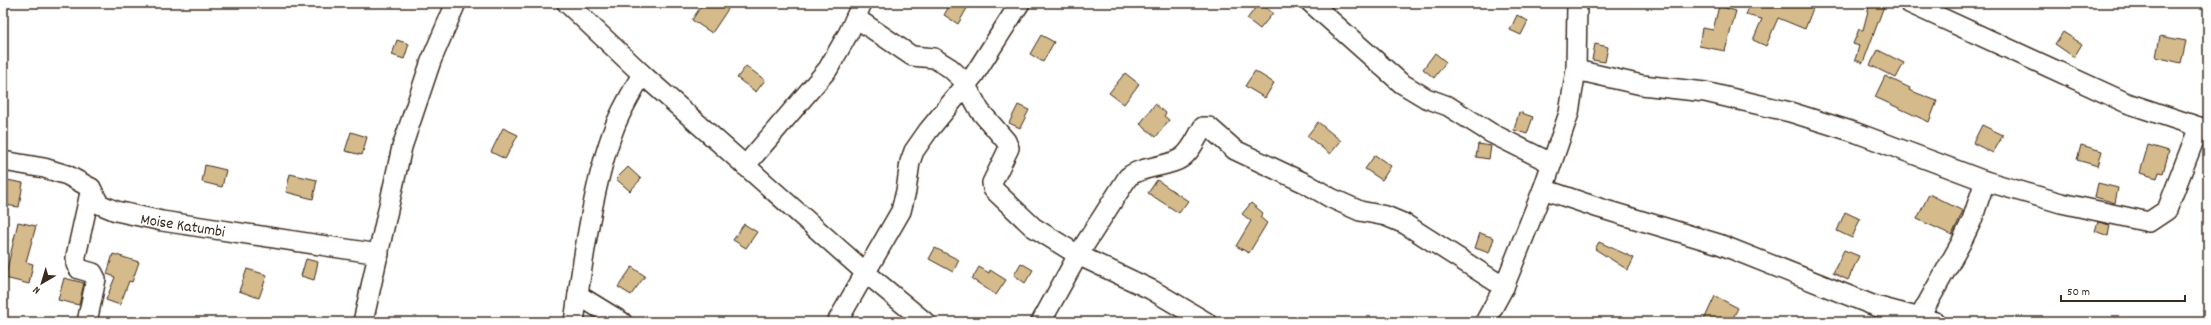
<svg xmlns="http://www.w3.org/2000/svg" width="2211" height="325" viewBox="0 0 2211 325" font-family="Dekko,sans-serif">
<rect width="100%" height="100%" fill="#fff"/>
<filter id="ink" filterUnits="userSpaceOnUse"><feTurbulence type="fractalNoise" baseFrequency=".025" numOctaves="2"/><feDisplacementMap in="SourceGraphic" scale="8" xChannelSelector="R" yChannelSelector="G"/><feConvolveMatrix kernelMatrix="1 2 1 2 8 2 1 2 1" color-interpolation-filters="sRGB"/></filter>
<g filter="url(#ink)">
<g fill="#d5bb8b" stroke="#3b2a1e">
<path d="M703 3H732L712 33 692 20Z"/>
<path d="M951 3H970L958 24 944 15Z"/>
<path d="M1259 3 1273 13 1260 29 1247 19Z"/>
<path d="M1750 3H1815L1805 29 1778 18 1766 46 1753 40 1762 19 1746 15Z"/>
<path d="M1870 3 1884 6 1863 63 1855 60 1859 46 1853 44 1859 29 1863 30Z"/>
<path d="M1719 6 1736 11 1725 51 1699 46 1702 28 1713 30Z"/>
<path d="M1517 15 1528 21 1521 35 1510 30Z"/>
<path d="M2063 32 2082 44 2074 57 2055 44Z"/>
<path d="M1041 35 1054 42 1043 62 1030 54Z"/>
<path d="M2160 36 2186 41 2181 63 2156 57Z"/>
<path d="M397 40 409 44 404 59 392 55Z"/>
<path d="M1595 44 1608 47 1605 62 1592 60Z"/>
<path d="M1878 50 1904 63 1896 78 1870 65Z"/>
<path d="M1435 53 1446 62 1434 78 1423 69Z"/>
<path d="M746 66 765 80 756 92 737 78Z"/>
<path d="M1255 71 1274 83 1265 98 1245 86Z"/>
<path d="M1125 73 1139 84 1124 104 1109 93Z"/>
<path d="M1885 76 1910 88 1909 90 1937 101 1929 122 1875 97Z"/>
<path d="M1155 104 1166 113 1164 116 1169 120 1156 137 1140 124Z"/>
<path d="M1018 105 1029 110 1020 128 1009 123Z"/>
<path d="M1519 112 1533 117 1527 134 1514 130Z"/>
<path d="M1318 122 1341 141 1330 154 1307 136Z"/>
<path d="M1982 125 2003 135 1993 153 1973 143Z"/>
<path d="M503 128 518 135 505 159 491 152Z"/>
<path d="M351 132 367 137 362 155 345 151Z"/>
<path d="M1478 144 1491 146 1489 159 1476 157Z"/>
<path d="M2081 145 2102 151 2098 166 2077 160Z"/>
<path d="M2148 145 2169 151 2163 173 2159 172 2157 178 2140 173Z"/>
<path d="M1375 155 1391 166 1382 180 1365 169Z"/>
<path d="M205 165 226 170 222 187 202 182Z"/>
<path d="M628 167 641 179 630 191 616 179Z"/>
<path d="M290 174 317 180 313 199 286 192Z"/>
<path d="M7 180 23 183 19 207 4 205Z"/>
<path d="M1157 180 1188 201 1179 213 1148 193Z"/>
<path d="M2098 183 2118 188 2115 203 2095 197Z"/>
<path d="M1929 194 1963 211 1952 235 1917 219Z"/>
<path d="M1251 203 1263 213 1260 217 1267 223 1249 253 1236 246 1251 221 1242 214Z"/>
<path d="M1845 212 1860 219 1852 238 1837 231Z"/>
<path d="M18 222 36 226 26 262 33 264 29 284 5 278Z"/>
<path d="M2098 222 2110 225 2108 236 2095 231Z"/>
<path d="M744 224 757 232 746 248 733 240Z"/>
<path d="M1480 233 1494 238 1489 253 1475 248Z"/>
<path d="M1599 242 1634 258 1628 270 1595 249Z"/>
<path d="M935 248 959 260 953 272 929 259Z"/>
<path d="M1844 250 1859 256 1848 280 1833 273Z"/>
<path d="M113 254 139 262 132 282 129 281 120 305 106 300 115 277 107 274Z"/>
<path d="M306 259 318 262 314 280 301 276Z"/>
<path d="M1021 263 1033 270 1025 283 1014 275Z"/>
<path d="M632 267 645 276 631 295 618 287Z"/>
<path d="M979 267 989 273 990 270 1006 280 996 295 972 279Z"/>
<path d="M247 269 267 275 259 298 239 291Z"/>
<path d="M64 278 84 283 79 305 58 300Z"/>
<path d="M1715 296 1738 308 1731 322H1703Z"/>
</g>
<g fill="none" stroke-linecap="round" stroke-linejoin="round">
<defs>
<g id="street">
<path d="M567 3 642 74 866 273 925 322"/>
<path d="M1311 3 1401 83 1426 98 1448 106 1491 133 1551 163"/>
<path d="M1909 3 2127 103 2208 130"/>
<path d="M856 18 912 56 934 58 950 68 963 80 980 111 1006 141 1009 148 992 183 993 189 1033 227 1078 255 1128 177C1144 164 1174 168 1186 154 1193 147 1198 136 1203 127H1209L1235 150 1307 184 1331 198 1360 211 1386 216 1405 224 1504 287"/>
<path d="M1576 70 1642 85 1705 92 1790 112 1857 133 1985 181 2061 203 2149 222 2167 210 2199 127"/>
<path d="M3 161 44 168 67 175 91 188 99 204 116 211 162 221 379 254"/>
<path d="M745 166 828 69 849 32 862 3"/>
<path d="M1543 189 1599 208 1719 244 1875 306 1935 322"/>
<path d="M578 295 622 322"/>
<path d="M87 322 96 279 93 273 79 269 76 264V256L91 188"/>
<path d="M363 322 402 147 431 61 456 3"/>
<path d="M574 322C583 260 593 183 615 126 622 108 633 91 642 74"/>
<path d="M837 322 901 211 906 191 910 162 914 151 928 131 974 75 1020 3"/>
<path d="M1041 322 1078 255 1152 290 1206 322"/>
<path d="M1485 322 1504 287 1543 189 1569 113 1576 70 1577 3"/>
<path d="M1917 322 1961 243 1972 220 1985 181"/>
</g>
</defs>
<use href="#street" stroke="#3b2a1e" stroke-width="22"/>
<use href="#street" stroke="#fff" stroke-width="19"/>
</g>
</g>
<g text-anchor="middle" stroke-width="3" stroke-linejoin="round" paint-order="stroke">
<g font-size="16" fill="#3b2a1e" stroke="#fff">
<text transform="translate(183 224) rotate(9)" y="6">Moise Katumbi</text>
</g>
</g>
<rect width="2211" height="325" fill="none" stroke="#fff" stroke-width="16"/>
<rect x="8" y="8" width="2195" height="309" fill="none" stroke="#3b2a1e" stroke-width="1.5" filter="url(#ink)"/>
<g transform="translate(42 283) rotate(218)" stroke="#ffffff" stroke-width="3" paint-order="stroke">
<path d="M0-3L7 15L0 10L-7 15Z" fill="#3b2a1e"/>
<text y="-6" font-size="11" font-weight="bold" text-anchor="middle" fill="#3b2a1e">N</text>
</g>
<path d="M2061 295v6h124v-6" fill="none" stroke="#3b2a1e" stroke-width="2"/>
<text x="2067" y="295" font-size="12" fill="#3b2a1e" stroke="#ffffff" stroke-width="3" paint-order="stroke">50 m</text>
</svg>
